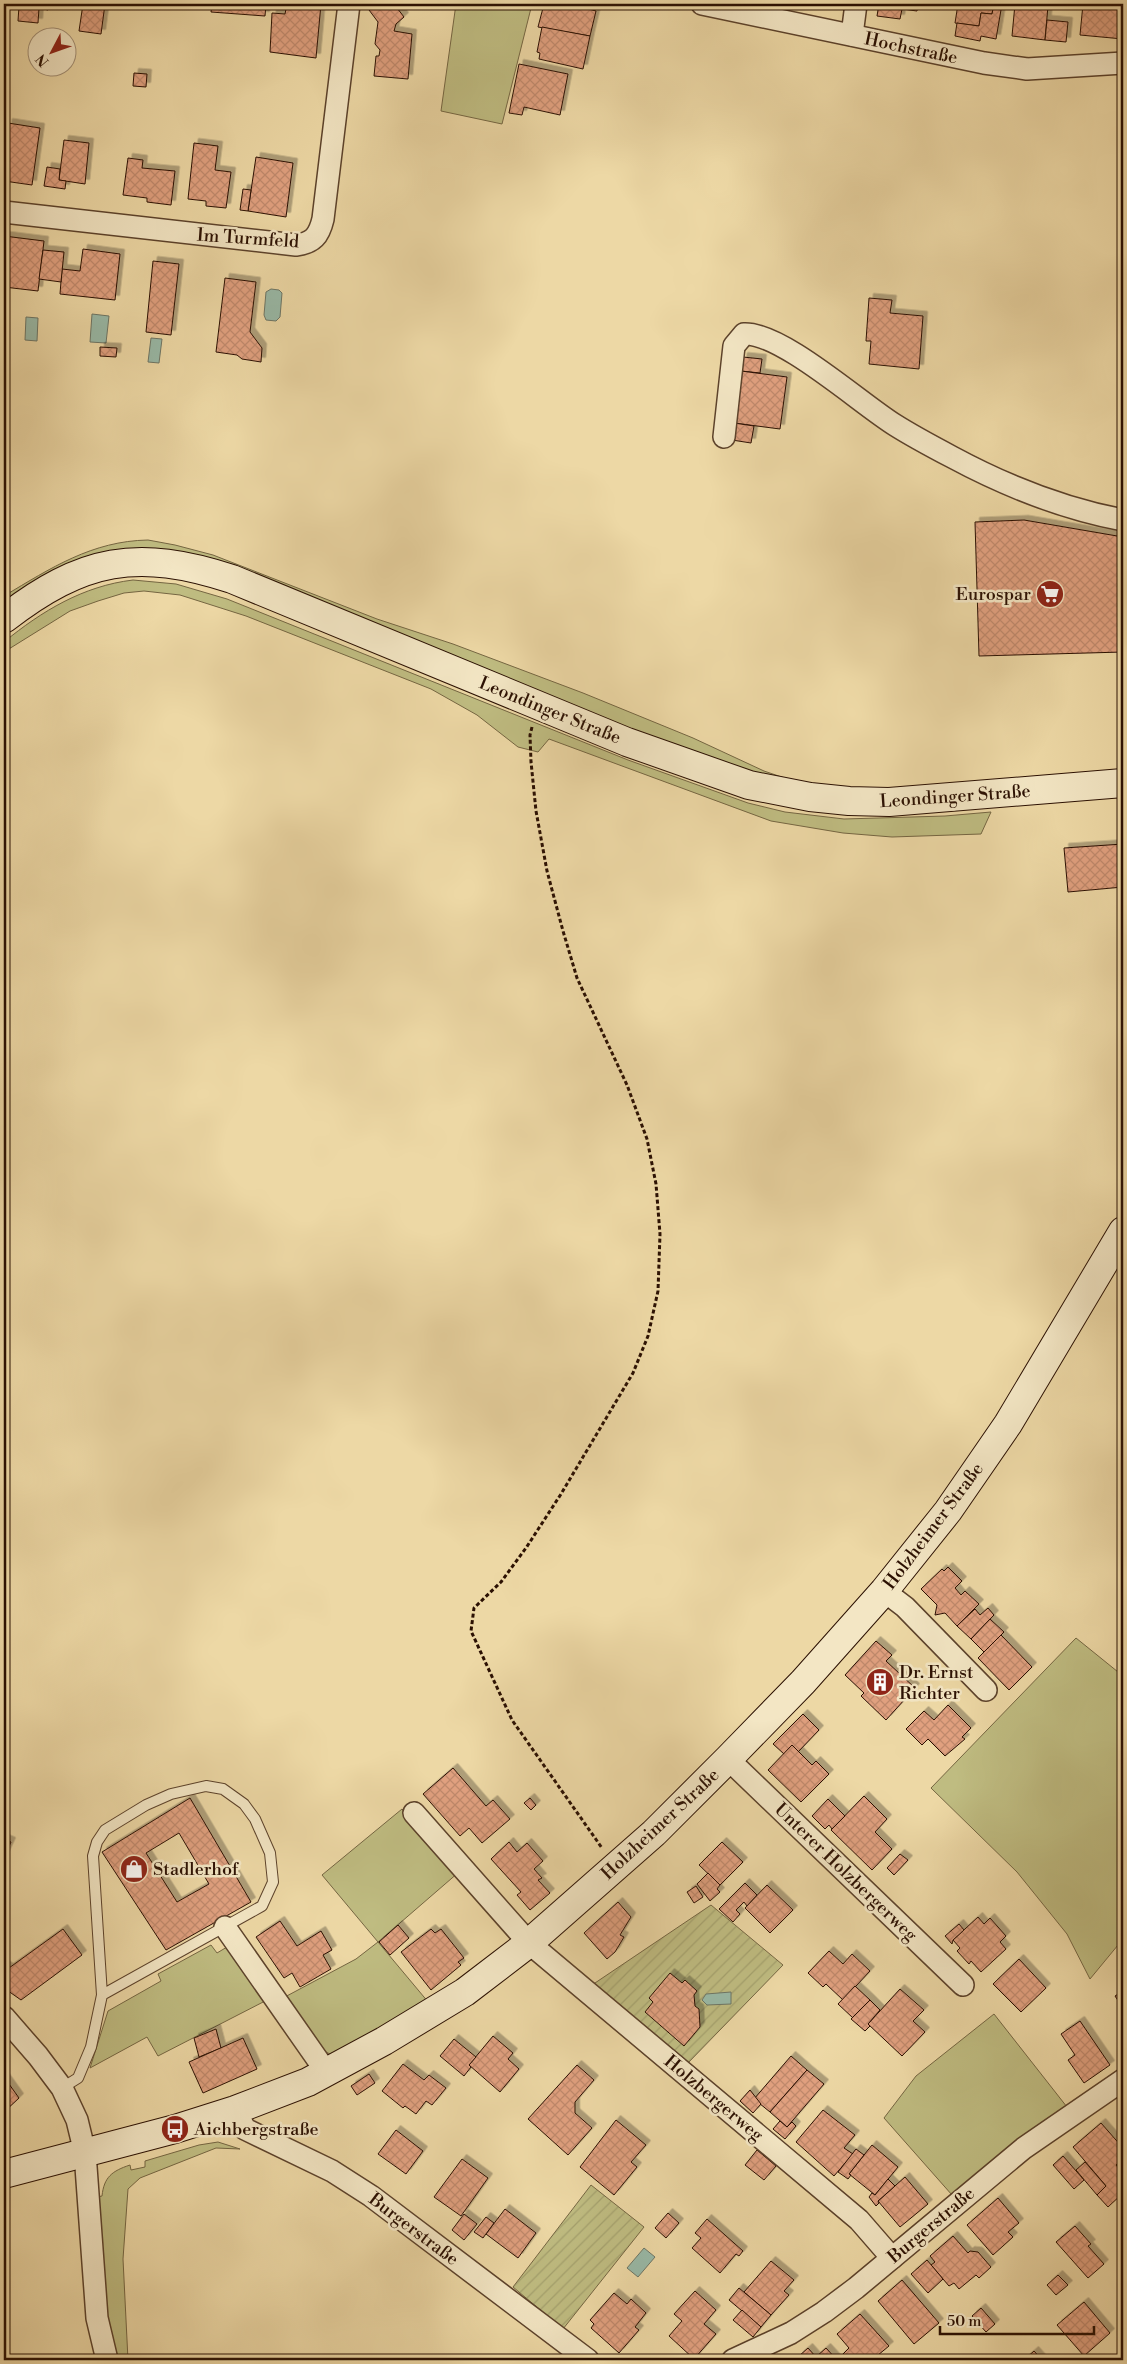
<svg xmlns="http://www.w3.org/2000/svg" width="1127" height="2364" viewBox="0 0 1127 2364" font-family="'Libre Bodoni',serif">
<defs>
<pattern id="garden-furrows" width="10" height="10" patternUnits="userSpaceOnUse" patternTransform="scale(1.25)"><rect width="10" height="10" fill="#bfbc81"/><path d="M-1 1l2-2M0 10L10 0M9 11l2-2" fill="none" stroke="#a4a16e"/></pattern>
<pattern id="building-cross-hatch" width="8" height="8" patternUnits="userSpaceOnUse" patternTransform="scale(1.25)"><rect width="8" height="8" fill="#e0a07f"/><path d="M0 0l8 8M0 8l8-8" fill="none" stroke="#c0896c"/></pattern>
<filter id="shadow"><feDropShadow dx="4.5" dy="-4.5" stdDeviation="0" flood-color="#0004"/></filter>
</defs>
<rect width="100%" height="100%" fill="#edd8a5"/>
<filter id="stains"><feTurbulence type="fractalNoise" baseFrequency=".004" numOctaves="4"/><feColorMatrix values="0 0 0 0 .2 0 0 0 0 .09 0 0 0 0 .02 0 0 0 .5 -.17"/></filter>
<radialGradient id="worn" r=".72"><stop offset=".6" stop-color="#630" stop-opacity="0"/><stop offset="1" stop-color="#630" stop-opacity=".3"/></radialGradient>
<g fill="#bfbc81" stroke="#756642">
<path d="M456 4H532L502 124 441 111Z"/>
<path d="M148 540 175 545 213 555 377 619 453 644 583 693 693 738 764 771 805 785 766 778 672 746 396 632 170 551 4 607V596C51 568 92 541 148 540Z"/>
<path d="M133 580 176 584 227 599 628 760 748 803 785 812 844 819 945 816 991 812 981 834 892 837 843 833 771 821 549 739 538 752 518 747 477 715 431 689 246 616 180 595 144 591 124 593 98 601 70 611 4 652V642C42 611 83 586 133 580Z"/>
<path d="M1076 1638 1123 1676V1939L1090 1979 1067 1934 1017 1872 931 1788Z"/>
<path d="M402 1809 459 1872 378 1942 429 2003 332 2055 324 2051 283 1998 356 1959 378 1942 322 1875Z"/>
<path d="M211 1945 217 1953 227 1947 269 1999 158 2056 147 2037 90 2068 108 2011 161 1981 158 1974Z"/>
<path d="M994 2014 1067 2107 1002 2152 952 2195 884 2118 916 2076Z"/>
<path d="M218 2142 240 2149 216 2148 140 2178 128 2189 123 2259 128 2360H114L103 2310 97 2197 102 2196C104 2177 112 2171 130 2165L131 2170 145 2167V2161L199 2145Z"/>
</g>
<g fill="url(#garden-furrows)" stroke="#756642">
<path d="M711 1905 783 1965 687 2064 592 1985Z"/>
<path d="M591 2185 644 2227 563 2329 513 2287Z"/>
</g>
<g fill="#99baa8" stroke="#6d7666">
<path d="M271 289 279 290 282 293 280 317 276 321 266 320 264 315 266 292Z"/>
<path d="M92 314 109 316 106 343 90 342Z"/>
<path d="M26 317 38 318 37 341 25 340Z"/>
<path d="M151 338 162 339 159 363 148 362Z"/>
<path d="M731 1992V2004L707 2005 702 2000 706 1994Z"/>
<path d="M644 2248 655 2257 638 2277 627 2268Z"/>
</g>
<g fill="url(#building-cross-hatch)" stroke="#2b1002" fill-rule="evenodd" filter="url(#shadow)">
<path d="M11 4H49L48 10 39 8 38 23 18 21 19 6Z"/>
<path d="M83 4H120V6L105 4 101 34 79 31Z"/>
<path d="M154 4H190L189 9Z"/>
<path d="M212 4H266L265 16 211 12Z"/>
<path d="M287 4H321L316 58 270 52 272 13 285 14Z"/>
<path d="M377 4H394L404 17 396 24 394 31 412 34 408 79 374 76 376 56H379L380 50 375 44 378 22 369 10Z"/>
<path d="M544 4H577V6L596 11 590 36 538 27Z"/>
<path d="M879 4H918L917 11 902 9 900 19 877 16Z"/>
<path d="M958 4H994L992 14 981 13 979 26 955 23Z"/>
<path d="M994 4H1002L996 39 981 36 980 41 955 36 957 23 979 26 981 13 992 14Z"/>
<path d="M1015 4 1048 6 1045 40 1012 36Z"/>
<path d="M1083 4H1123V39L1080 35Z"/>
<path d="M1047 20 1068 22 1066 42 1045 40Z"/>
<path d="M542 27 590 36 583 69 539 59 540 53 537 52Z"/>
<path d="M519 64 568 74 560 115 524 107 522 115 509 113Z"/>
<path d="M134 73 147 74 146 87 133 86Z"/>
<path d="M8 123 40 128 32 185 4 181V152Z"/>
<path d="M64 140 89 143 85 184 59 180Z"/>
<path d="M194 143 218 146 215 170 231 172 226 208 206 206V201L188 199Z"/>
<path d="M256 157 293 163 286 217 248 211Z"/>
<path d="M128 158 143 160 142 168 175 171 171 205 147 202V198L123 195Z"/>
<path d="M47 167 60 169 59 180 66 181 65 189 44 186Z"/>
<path d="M243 189 251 190 248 211 240 210Z"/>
<path d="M4 236 44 241 38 291 4 287Z"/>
<path d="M83 249 120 254 115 300 60 294 62 269 80 271Z"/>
<path d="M43 250 64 252 61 282 39 279Z"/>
<path d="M153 261 179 264 171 335 146 332Z"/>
<path d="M225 278 256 282 250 332 262 348 261 362 242 359 237 355 216 352Z"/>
<path d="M869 298 892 300 890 313 923 316 919 369 869 364 871 341H866Z"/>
<path d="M100 347 117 348 116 357 100 356Z"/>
<path d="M743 357 762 359 760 373 741 371Z"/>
<path d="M741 371 787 377 780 429 734 423Z"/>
<path d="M734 423 754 426 751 443 732 440Z"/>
<path d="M1024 520 1123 537V652L979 656 975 522Z"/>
<path d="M1123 844V887L1068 892 1064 848Z"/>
<path d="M948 1567 962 1581 955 1588 961 1595 965 1591 979 1604 957 1626 945 1613 935 1615 937 1605 921 1589 942 1569 944 1571Z"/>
<path d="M988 1608 994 1615 971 1639 957 1626 975 1609 980 1615Z"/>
<path d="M990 1619 1004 1632 984 1652 971 1639Z"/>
<path d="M1001 1635 1032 1667 1009 1690 978 1658Z"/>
<path d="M876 1641 892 1655 886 1661 915 1688 886 1720 861 1696 864 1693 845 1675Z"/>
<path d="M948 1705 971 1728 962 1737 965 1739 945 1756 928 1739 922 1745 906 1729 924 1711 934 1720Z"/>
<path d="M803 1714 819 1730 798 1752 792 1745 784 1754 773 1744Z"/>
<path d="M792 1745 812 1765 816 1761 829 1774 801 1802 768 1770Z"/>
<path d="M453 1768 486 1806 493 1800 510 1819 482 1843 469 1828 460 1836 423 1794Z"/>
<path d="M864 1796 887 1819 875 1832 892 1849 872 1870 831 1830Z"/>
<path d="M190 1798 251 1902 166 1950 102 1852ZM179 1833 209 1884 177 1902 146 1853Z"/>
<path d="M530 1798 536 1805 531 1810 524 1803Z"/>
<path d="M828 1799 845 1816 832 1829 829 1825 825 1829 812 1816Z"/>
<path d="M4 1839 11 1842 4 1857Z"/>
<path d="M509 1842 517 1852 527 1843 543 1861 534 1869 542 1878 538 1880 550 1893 530 1910 517 1895 521 1892 491 1859Z"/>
<path d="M722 1842 743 1862 720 1885 699 1865Z"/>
<path d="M900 1854 908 1860 894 1875 887 1868Z"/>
<path d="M708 1873 720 1885 717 1889 720 1892 710 1901 697 1884Z"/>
<path d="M745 1883 757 1895 747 1906 744 1902 736 1910 740 1914 733 1922 719 1909Z"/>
<path d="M767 1885 793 1910 770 1933 745 1908Z"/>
<path d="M696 1886 703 1897 694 1903 687 1892Z"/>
<path d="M618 1902 631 1917 620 1935 624 1937 615 1952 607 1959 584 1933Z"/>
<path d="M978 1917 984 1924 990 1918 1006 1936 1000 1942 1006 1949 981 1972 971 1961 969 1964 957 1951 960 1948 953 1940Z"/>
<path d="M280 1921 297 1946 321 1931 332 1950 323 1955 331 1969 300 1987 292 1973 284 1978 256 1937Z"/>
<path d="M959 1924 964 1930 953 1940 952 1944 945 1936Z"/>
<path d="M398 1925 409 1938 390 1955 379 1942Z"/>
<path d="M63 1929 82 1955 21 2000 4 1988V1965L9 1968Z"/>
<path d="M431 1929 435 1933 441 1929 464 1958 458 1962 461 1965 431 1990 401 1952Z"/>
<path d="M829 1951 843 1964 852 1954 870 1971 843 2000 826 1984 823 1987 808 1973Z"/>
<path d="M1019 1959 1046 1988 1021 2012 993 1984Z"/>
<path d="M670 1973 682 1983 685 1980 697 1991 694 1995 695 2006 699 2009 700 2027 684 2046 645 2012 653 2002 649 1998Z"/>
<path d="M855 1986 870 2000 853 2018 838 2004Z"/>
<path d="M900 1989 924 2010 913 2021 925 2032 902 2056 868 2024Z"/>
<path d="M1123 1991V2008L1115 1996Z"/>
<path d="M870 2000 880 2010 868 2024 870 2026 865 2031 851 2019Z"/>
<path d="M1080 2021 1110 2065 1084 2083 1068 2060 1075 2055 1061 2034Z"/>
<path d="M216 2029 221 2048 199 2057 194 2038Z"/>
<path d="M493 2036 513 2053 508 2059 519 2069 500 2092 469 2065Z"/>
<path d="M243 2038 257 2069 203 2093 189 2062Z"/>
<path d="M454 2039 476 2057 469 2065 471 2067 464 2076 440 2056Z"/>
<path d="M791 2056 807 2070 770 2112 754 2099Z"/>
<path d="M403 2064 424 2080 429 2075 446 2088 432 2105 426 2101 416 2114 405 2106 403 2108 382 2091Z"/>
<path d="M577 2065 594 2080 575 2102V2113L592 2128 568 2155 528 2119Z"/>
<path d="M807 2070 824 2084 787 2127 770 2112Z"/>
<path d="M369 2074 375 2083 357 2095 351 2086Z"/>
<path d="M4 2077 19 2098 4 2112Z"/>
<path d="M750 2090 761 2104 753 2113 740 2101Z"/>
<path d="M823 2110 855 2135 844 2148 853 2154 834 2176 796 2142Z"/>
<path d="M616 2120 646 2145 631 2162 637 2167 614 2195 580 2167Z"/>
<path d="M780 2121 787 2127 792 2122 796 2126 785 2139 773 2129Z"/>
<path d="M1101 2123 1123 2148V2159L1116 2165 1122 2172 1119 2175 1123 2180V2193L1108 2207 1097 2195 1106 2186 1073 2147Z"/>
<path d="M396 2130 423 2151 406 2174 378 2154Z"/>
<path d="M872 2145 898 2167 875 2195 849 2174Z"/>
<path d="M856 2149 864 2155 849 2174 851 2175 848 2179 838 2172Z"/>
<path d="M757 2150 776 2166 764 2180 745 2165Z"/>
<path d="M1063 2156 1084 2180 1074 2189 1053 2165Z"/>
<path d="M462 2159 488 2178 461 2216 434 2197Z"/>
<path d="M1085 2162 1106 2186 1097 2195 1076 2170Z"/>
<path d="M905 2177 928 2204 900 2227 878 2201Z"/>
<path d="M888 2179 895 2186 878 2201 879 2203 876 2206 869 2197 872 2193 875 2195Z"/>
<path d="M998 2198 1019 2223 1008 2232 1013 2237 993 2255 967 2225Z"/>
<path d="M505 2209 536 2233 518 2258 486 2234Z"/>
<path d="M668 2213 679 2223 666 2238 655 2228Z"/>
<path d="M464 2214 477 2224 464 2240 452 2230Z"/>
<path d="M486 2217 494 2223 483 2238 474 2232Z"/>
<path d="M707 2219 743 2251 739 2256 736 2254 720 2273 692 2248 701 2238 695 2233Z"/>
<path d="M1075 2226 1091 2244 1088 2246 1104 2264 1088 2278 1056 2242Z"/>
<path d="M953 2236 968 2253 970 2251 978 2252 991 2267 979 2278 976 2275 959 2289 954 2283 949 2286 931 2265 935 2262 930 2256Z"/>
<path d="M927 2260 943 2279 928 2293 911 2274Z"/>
<path d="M771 2261 794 2280 784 2291 789 2295 771 2315 744 2292Z"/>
<path d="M1058 2275 1068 2285 1056 2295 1047 2285Z"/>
<path d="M902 2280 939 2323 914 2344 878 2301Z"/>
<path d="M739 2288 771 2315 761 2327 729 2300Z"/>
<path d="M695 2291 716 2310 704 2324 716 2334 694 2359 669 2336 682 2321 674 2314Z"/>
<path d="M614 2293 627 2304 631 2299 646 2313 635 2327 639 2330 619 2353 591 2328 594 2324 590 2320Z"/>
<path d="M1084 2302 1110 2333 1084 2356 1057 2325Z"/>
<path d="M981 2308 995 2324 986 2332 972 2316Z"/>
<path d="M742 2310 761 2327 753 2337 733 2320Z"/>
<path d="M860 2314 889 2346 872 2360H837L849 2348 837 2334Z"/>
<path d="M808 2348 816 2357 819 2360H799V2356Z"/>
<path d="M826 2348 837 2360H819L816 2357Z"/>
<path d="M1034 2351 1042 2360H1024Z"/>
</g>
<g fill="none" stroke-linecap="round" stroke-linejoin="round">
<defs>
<path id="lane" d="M62 2088 78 2078 91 2047 102 1995 93 1856 97 1842 105 1830 146 1805 171 1794 206 1786 223 1789 244 1804 255 1819 270 1853 273 1882 262 1906 102 1995"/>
<g id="street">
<path d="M702 4 984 63 1027 69 1123 63"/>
<path d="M852 35 856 4"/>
<path d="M4 212 296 245C313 243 319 236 323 219L349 4"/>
<path d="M724 437 734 346 744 334C781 332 861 404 895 425 914 437 933 447 952 457 1004 485 1065 509 1123 520"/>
<path d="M884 1591 905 1607 986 1690"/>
<path d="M728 1759 963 1985"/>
<path d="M414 1813 529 1943 859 2220 892 2258"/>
<path d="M225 1927 327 2073"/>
<path d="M4 2017 38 2056 62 2088 77 2120 85 2153 97 2318 107 2360"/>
<path d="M235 2110 245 2129 332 2171 371 2196 588 2360"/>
<path d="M733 2360 791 2333 824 2312 856 2288 1024 2148 1123 2080"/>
</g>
<g id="secondary">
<path d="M4 619C83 558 137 548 232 579L627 742 749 785 810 797 849 801 889 802 1123 783"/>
<path d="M4 2174 175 2129 235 2110 308 2082 384 2041 465 1992 529 1943 654 1833 728 1759 803 1682 884 1591 948 1511 1008 1424 1123 1231"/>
</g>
</defs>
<use href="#lane" stroke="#5c422b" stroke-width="12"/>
<use href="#street" stroke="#5c422b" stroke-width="24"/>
<use href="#secondary" stroke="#2b1002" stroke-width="30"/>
<path stroke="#2b1002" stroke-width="3" stroke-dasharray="4 2.5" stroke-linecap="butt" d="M532 727 530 735 531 762 536 811 547 871 563 931 577 978 627 1085 647 1139 656 1184 660 1234 658 1291 648 1336 633 1373 561 1494 526 1548 501 1582 474 1608 471 1631 512 1720 602 1848"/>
<use href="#lane" stroke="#f3e6c4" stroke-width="10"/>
<use href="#street" stroke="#f3e6c4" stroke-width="21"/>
<use href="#secondary" stroke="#f3e6c4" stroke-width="28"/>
</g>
<defs>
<symbol id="supermarket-disc" viewBox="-11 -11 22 22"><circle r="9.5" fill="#8f2418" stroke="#f3e6c4"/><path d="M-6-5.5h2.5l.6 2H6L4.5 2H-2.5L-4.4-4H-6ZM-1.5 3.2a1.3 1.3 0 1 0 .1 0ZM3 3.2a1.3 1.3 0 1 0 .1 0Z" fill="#fff"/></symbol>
<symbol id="building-disc" viewBox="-11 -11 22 22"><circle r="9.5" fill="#8f2418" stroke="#f3e6c4"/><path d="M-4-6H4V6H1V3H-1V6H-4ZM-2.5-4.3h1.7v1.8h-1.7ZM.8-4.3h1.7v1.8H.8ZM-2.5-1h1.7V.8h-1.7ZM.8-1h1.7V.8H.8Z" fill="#fff"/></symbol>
<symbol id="shop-disc" viewBox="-11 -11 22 22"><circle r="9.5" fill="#8f2418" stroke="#f3e6c4"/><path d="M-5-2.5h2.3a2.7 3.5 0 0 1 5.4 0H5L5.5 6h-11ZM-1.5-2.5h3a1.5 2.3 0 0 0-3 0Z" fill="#fff"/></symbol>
<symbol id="bus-disc" viewBox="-11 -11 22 22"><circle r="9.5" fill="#8f2418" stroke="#f3e6c4"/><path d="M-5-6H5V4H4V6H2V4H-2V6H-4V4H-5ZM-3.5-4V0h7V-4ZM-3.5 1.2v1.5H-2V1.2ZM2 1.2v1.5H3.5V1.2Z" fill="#fff"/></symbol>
</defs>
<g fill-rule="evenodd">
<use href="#supermarket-disc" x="1034" y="578" width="32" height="32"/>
<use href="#building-disc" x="864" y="1666" width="32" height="32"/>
<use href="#shop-disc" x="118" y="1853" width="32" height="32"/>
<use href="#bus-disc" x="159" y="2113" width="32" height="32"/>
</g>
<g text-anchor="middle" stroke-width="5" stroke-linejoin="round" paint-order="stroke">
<g font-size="18" fill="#2b1002" stroke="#f3e6c4">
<text transform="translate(911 48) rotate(12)" y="6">Hochstraße</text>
<text transform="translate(248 238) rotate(4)" y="6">Im Turmfeld</text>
<text transform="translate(550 710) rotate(22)" y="6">Leondinger Straße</text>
<text transform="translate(955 796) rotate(-4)" y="6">Leondinger Straße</text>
<text transform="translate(933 1526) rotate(-53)" y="6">Holzheimer Straße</text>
<text transform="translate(660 1824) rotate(-43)" y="6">Holzheimer Straße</text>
<text transform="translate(846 1872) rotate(44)" y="6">Unterer Holzbergerweg</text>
<text transform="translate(714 2098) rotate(40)" y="6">Holzbergerweg</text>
<text transform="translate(931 2225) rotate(-40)" y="6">Burgerstraße</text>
<text transform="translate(414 2229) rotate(37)" y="6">Burgerstraße</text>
</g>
<g font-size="18" fill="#2b1002" stroke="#f3e6c4" text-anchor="start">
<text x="1031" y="600" text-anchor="end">Eurospar</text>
<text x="899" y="1678">Dr. Ernst<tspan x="899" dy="21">Richter</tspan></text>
<text x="153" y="1875">Stadlerhof</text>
<text x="194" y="2135">Aichbergstraße</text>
</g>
</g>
<rect width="1127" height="2364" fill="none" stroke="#edd8a5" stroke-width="20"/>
<rect x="5" y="5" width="1117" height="2354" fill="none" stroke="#2b1002" stroke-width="2.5"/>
<rect x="10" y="10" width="1107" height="2344" fill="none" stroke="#2b1002"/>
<g transform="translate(52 52) rotate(229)"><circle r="24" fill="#f3e6c4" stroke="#a39076"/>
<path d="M0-4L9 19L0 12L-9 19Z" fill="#8f2418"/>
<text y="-8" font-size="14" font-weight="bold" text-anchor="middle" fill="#2b1002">N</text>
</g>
<path d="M940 2326v8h154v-8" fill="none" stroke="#2b1002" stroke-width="2.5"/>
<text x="947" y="2326" font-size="15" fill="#2b1002" stroke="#f3e6c4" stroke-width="4" paint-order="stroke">50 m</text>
<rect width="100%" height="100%" filter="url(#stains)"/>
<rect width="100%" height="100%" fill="url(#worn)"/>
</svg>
